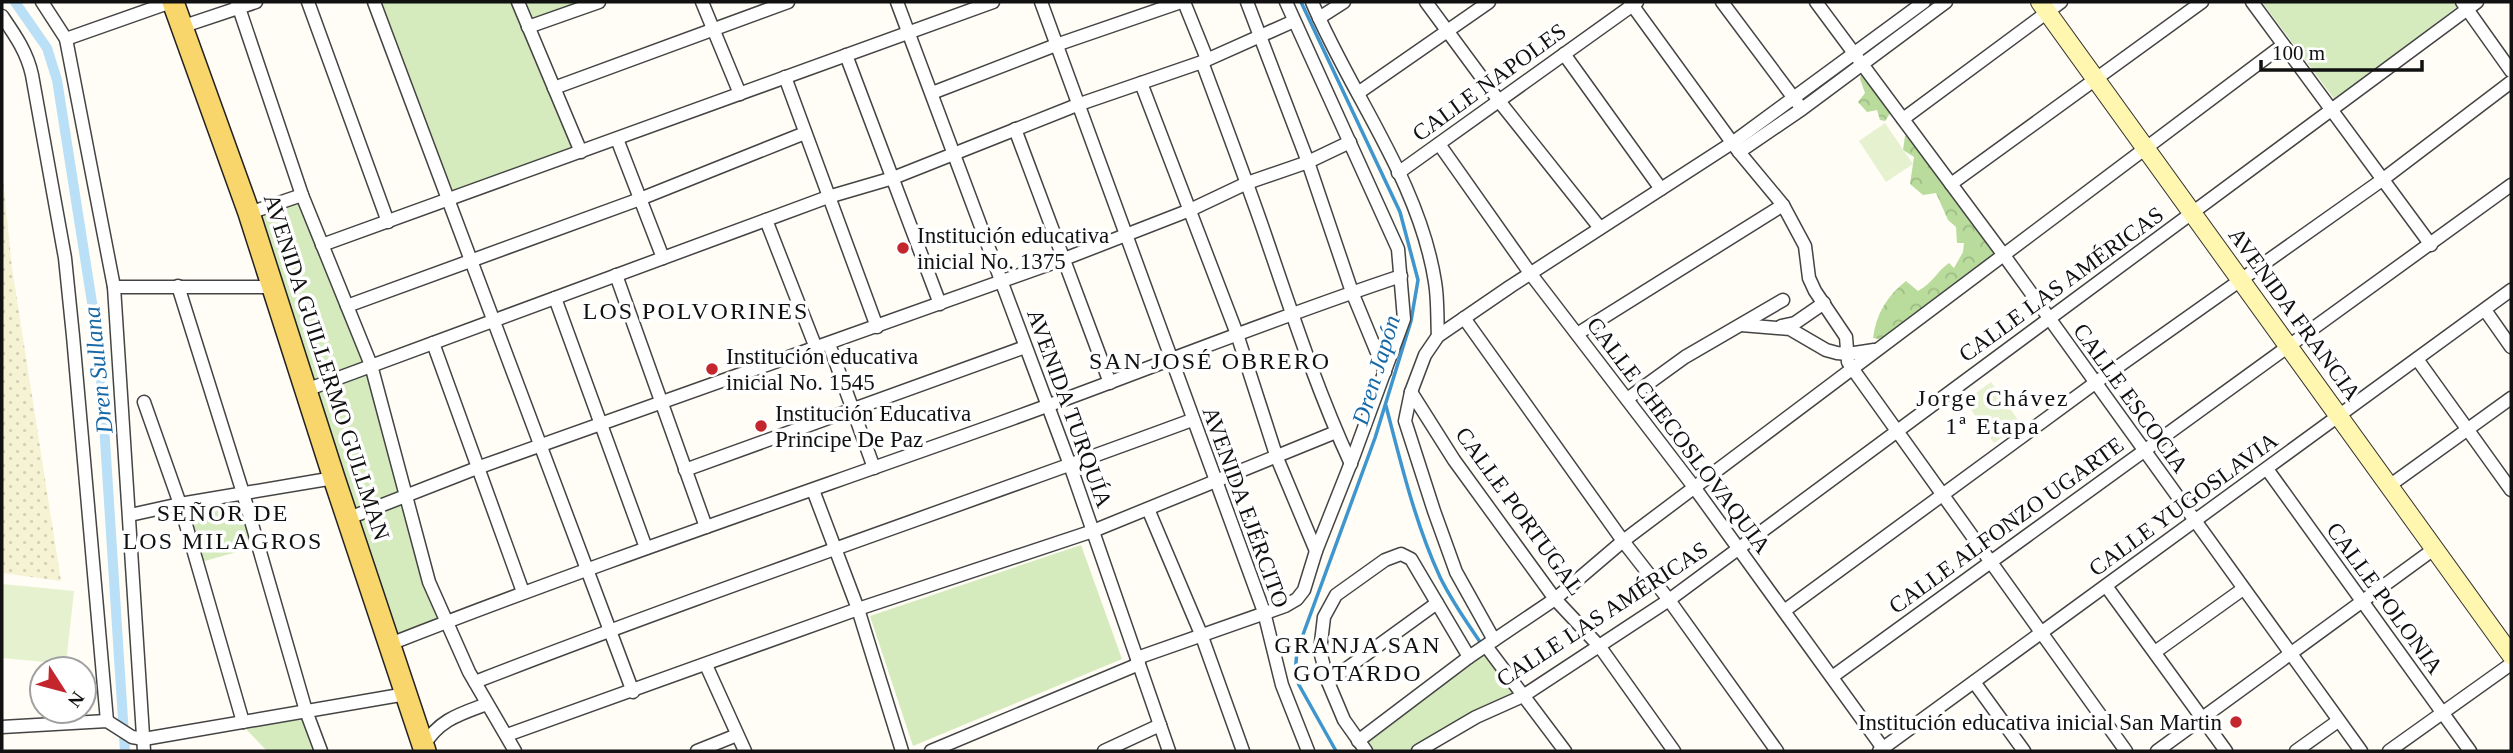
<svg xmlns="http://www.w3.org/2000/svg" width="2513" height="753" viewBox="0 0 2513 753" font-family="Georgia,serif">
<defs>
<pattern id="farmland-dots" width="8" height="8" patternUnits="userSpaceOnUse" patternTransform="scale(1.75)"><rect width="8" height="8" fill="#f6f3d4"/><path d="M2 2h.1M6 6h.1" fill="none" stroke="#d2cfb5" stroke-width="1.8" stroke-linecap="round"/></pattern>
<pattern id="forest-crowns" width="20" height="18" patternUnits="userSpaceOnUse" patternTransform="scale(1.75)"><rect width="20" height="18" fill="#b9dc9c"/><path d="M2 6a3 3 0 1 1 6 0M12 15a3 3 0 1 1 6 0" fill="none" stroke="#9ebc85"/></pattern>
</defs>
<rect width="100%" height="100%" fill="#fffdf5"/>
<path fill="url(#farmland-dots)" d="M2 168 12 268 61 581 2 573Z"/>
<g fill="url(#forest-crowns)">
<path d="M1862 70 1893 109 1885 121 1880 120 1877 110 1867 112 1858 102 1865 93 1860 79Z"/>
<path d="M1911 134 2003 254 1884 340 1873 338C1876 314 1887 296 1906 281L1918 291C1933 283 1936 272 1949 263L1954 268 1963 252 1964 243H1957L1956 227 1948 220 1936 193 1923 195 1910 184 1914 157 1903 150 1905 136Z"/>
</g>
<g fill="#d5ebbd">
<path d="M380 2H514L574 148 452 193Z"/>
<path d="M524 2H580L531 21Z"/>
<path d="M2262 2H2453L2457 7 2335 100Z"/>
<path d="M298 201 365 361 313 382 259 217Z"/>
<path d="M368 373 400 493 355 509 318 391Z"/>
<path d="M240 496 255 547 201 562 184 507Z"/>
<path d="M404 501 425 588 439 619 396 637 360 521Z"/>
<path d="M1081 545 1122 659 913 746 870 616Z"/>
<path d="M1486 653 1515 694 1473 712 1408 751H1370L1364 743Z"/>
<path d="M302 716 314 751H267L243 726Z"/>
</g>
<g fill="#e6f2cf">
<path d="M1885 123 1913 164 1886 182 1859 141Z"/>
<path d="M1991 382 2021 424 1994 443 1965 401Z"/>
<path d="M2 584 74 591 66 664 2 658Z"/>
</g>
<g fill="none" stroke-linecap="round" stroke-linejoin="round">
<g stroke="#3f96cf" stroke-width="3.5">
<path d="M1301 2 1400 212 1418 280 1411 321 1375 438 1297 651 1295 674 1299 685 1336 751"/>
<path d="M1386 406C1401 463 1415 523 1440 577 1451 600 1466 621 1480 642"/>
</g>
<path stroke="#b9e0f7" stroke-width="10" d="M15 2 47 48 57 80 99 347 125 751"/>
<defs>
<g id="street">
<path d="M42 2 66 39 114 287 144 751"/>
<path d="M237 2 302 195 371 365 429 582 469 672 515 751"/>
<path d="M308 2 388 222"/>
<path d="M374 2 633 692"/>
<path d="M518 2 581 152"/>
<path d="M702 2 740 94"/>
<path d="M897 2 1070 465 1169 751"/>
<path d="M1041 2 1264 612 1282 685 1308 751"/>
<path d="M1184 2 1207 59"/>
<path d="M1247 2 1308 162 1352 292 1385 372"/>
<path d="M1312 2C1351 95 1419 180 1435 282 1438 299 1437 318 1438 336"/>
<path d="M1426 2 1499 101 1600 228"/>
<path d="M1630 2 1739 152 1783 205 1805 246 1809 278 1815 291 1846 337 1848 362 1852 368 2126 751"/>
<path d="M1722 2 1799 105"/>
<path d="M1816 2 2003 254 2361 751"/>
<path d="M2252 2 2431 245"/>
<path d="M2462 2 2511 71"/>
<path d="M2 16C15 35 27 52 32 75L65 258 73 336 107 721"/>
<path d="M1319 18 1344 2"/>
<path d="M184 26 256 2"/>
<path d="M528 27 599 2"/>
<path d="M66 39 171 2"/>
<path d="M1564 54 1661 189"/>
<path d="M846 55 940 304"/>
<path d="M1202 62C1222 116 1242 169 1261 223 1289 304 1315 386 1351 464"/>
<path d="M785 77 877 327"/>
<path d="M1141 83 1237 334 1277 458 1316 551"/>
<path d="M554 88 788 2"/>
<path d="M932 93 1056 45 1181 2"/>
<path d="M1358 93 1489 2"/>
<path d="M1903 119 2061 2"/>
<path d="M1015 129 1110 383"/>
<path d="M617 139 663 258"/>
<path d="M1439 144 1530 273 1694 487 1885 751"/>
<path d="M1739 152 1802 109 1946 2"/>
<path d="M1398 173 1637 2"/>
<path d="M1951 184 2202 2"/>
<path d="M249 213 302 195"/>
<path d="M766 220 816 348"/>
<path d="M322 245 993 2"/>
<path d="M616 275 706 527"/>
<path d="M178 286 243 493 306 711 321 751"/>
<path d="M114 287H272"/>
<path d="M555 298 646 548"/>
<path d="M347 306 640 199 805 133"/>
<path d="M2485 310 2511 347"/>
<path d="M1464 318 1623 541 1669 600 1777 751"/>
<path d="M1741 325 1790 329 1826 350 1837 353 1848 354 1874 350"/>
<path d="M1781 326 1795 323 1824 303"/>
<path d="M1577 334 1783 205"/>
<path d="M433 343 523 592"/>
<path d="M829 344 874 468"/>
<path d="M2417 359 2511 490"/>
<path d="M306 390 828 197 893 178 1077 105 1202 62 1294 21"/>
<path d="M1411 392 1454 460 1555 599 1600 647 1674 751"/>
<path d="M1627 399 1685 357 1783 300"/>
<path d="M144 402 180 504 243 722"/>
<path d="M2267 469 2470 751"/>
<path d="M685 470 1025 347"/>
<path d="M2389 486 2511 398"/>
<path d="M813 490 858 609 902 751"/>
<path d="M1148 509 1201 634 1243 751"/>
<path d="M130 515 180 504 334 478"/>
<path d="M349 518 477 468 1064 259 1190 210 1247 183 1308 162 1350 142"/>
<path d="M2106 586 2226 751"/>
<path d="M1784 611 2095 383 2382 180 2511 82"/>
<path d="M1494 640 1456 572 1434 511 1405 421 1411 392 1425 355 1438 336 1511 286 1732 143 1924 2"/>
<path d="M390 644C591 565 796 496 1000 423 1134 375 1265 321 1401 276"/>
<path d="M1486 646 1565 751"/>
<path d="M2155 652 2243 589"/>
<path d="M1137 658 1285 606 1297 599 1304 590 1316 551 1354 455 1404 319 1398 249 1286 2"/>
<path d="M706 665 745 751"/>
<path d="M1832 677 2511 185"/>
<path d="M475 682C712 590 954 508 1192 420"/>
<path d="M1328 682 1437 603"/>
<path d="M1974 682 2024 751"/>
<path d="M2 727 107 721 132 737 144 739 406 694"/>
<path d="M507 735 858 609 1093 531 1336 432"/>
<path d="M1358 741 1469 657 1555 599 1623 541 2283 45"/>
<path d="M423 747C438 720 460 714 487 704"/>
<path d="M697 751 737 735"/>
<path d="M931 751 1139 664"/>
<path d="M1104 751 1160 725"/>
<path d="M1366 751 1344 720 1328 682 1320 651 1324 617 1336 595 1385 560 1401 554 1411 559 1469 657"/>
<path d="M1418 751 1476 717 1523 696 1669 600 2477 2"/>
<path d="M1879 751 2511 290"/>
<path d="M2157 751 2434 549"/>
<path d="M2296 751 2338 721"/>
<path d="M2389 751 2511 664"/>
</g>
<path id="secondary" d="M2040 2 2511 655"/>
<path id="primary" d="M173 2 249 213 334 478 425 751"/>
</defs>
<use href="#street" stroke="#444" stroke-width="15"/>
<use href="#secondary" stroke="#333" stroke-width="20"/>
<use href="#primary" stroke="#222" stroke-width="24"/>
<use href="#street" stroke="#fff" stroke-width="12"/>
<use href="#secondary" stroke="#fff6b0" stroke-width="18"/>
<use href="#primary" stroke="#f9d66b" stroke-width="21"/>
</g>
<g fill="#c4262e" stroke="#fff" stroke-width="2.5">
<circle cx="903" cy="248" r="7"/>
<circle cx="712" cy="369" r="7"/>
<circle cx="761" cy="426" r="7"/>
<circle cx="2236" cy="722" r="7"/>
</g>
<g text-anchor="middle" stroke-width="7" stroke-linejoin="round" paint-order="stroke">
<g font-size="23" fill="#111" stroke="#fff">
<text transform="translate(1489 82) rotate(-36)" y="8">CALLE NAPOLES</text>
<text transform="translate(2061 284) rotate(-36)" y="8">CALLE LAS AMÉRICAS</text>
<text transform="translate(2295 314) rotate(54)" y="8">AVENIDA FRANCIA</text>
<text transform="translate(327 367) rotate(72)" y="8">AVENIDA GUILLERMO GULLMAN</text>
<text transform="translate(2131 398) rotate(54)" y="8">CALLE ESCOCIA</text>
<text transform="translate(1070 408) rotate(70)" y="8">AVENIDA TURQUÍA</text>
<text transform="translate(1679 435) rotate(53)" y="8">CALLE CHECOSLOVAQUIA</text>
<text transform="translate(2183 504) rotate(-36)" y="8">CALLE YUGOSLAVIA</text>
<text transform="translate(1246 507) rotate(70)" y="8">AVENIDA EJÉRCITO</text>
<text transform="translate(1520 511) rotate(54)" y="8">CALLE PORTUGAL</text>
<text transform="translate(2006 525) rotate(-36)" y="8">CALLE ALFONZO UGARTE</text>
<text transform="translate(2385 598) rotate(54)" y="8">CALLE POLONIA</text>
<text transform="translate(1602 614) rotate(-33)" y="8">CALLE LAS AMÉRICAS</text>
</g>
<g font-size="23" fill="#111" stroke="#fff" text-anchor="start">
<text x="917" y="243">Institución educativa<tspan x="917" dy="26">inicial No. 1375</tspan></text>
<text x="726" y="364">Institución educativa<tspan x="726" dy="26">inicial No. 1545</tspan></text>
<text x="775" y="421">Institución Educativa<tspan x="775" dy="26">Principe De Paz</tspan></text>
<text x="2222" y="730" text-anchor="end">Institución educativa inicial San Martin</text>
</g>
<g font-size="24" letter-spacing="2" fill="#111" stroke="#fff">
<text x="696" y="319">LOS POLVORINES</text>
<text x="1210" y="369">SAN JOSÉ OBRERO</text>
<text x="1993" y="406">Jorge Chávez<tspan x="1993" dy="28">1ª Etapa</tspan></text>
<text x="223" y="521">SEÑOR DE<tspan x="223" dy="28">LOS MILAGROS</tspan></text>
<text x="1358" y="653">GRANJA SAN<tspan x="1358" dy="28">GOTARDO</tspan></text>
</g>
<g font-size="24" font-style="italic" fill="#1768a6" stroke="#fff">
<text transform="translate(98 370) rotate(-96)" y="8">Dren Sullana</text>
<text transform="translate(1376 370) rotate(-73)" y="8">Dren Japón</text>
</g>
</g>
<rect width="2513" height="753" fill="none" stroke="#111111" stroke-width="7"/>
<g transform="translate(63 690) rotate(126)"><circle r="33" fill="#ffffff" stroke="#a0a0a0" stroke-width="2"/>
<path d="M0-5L12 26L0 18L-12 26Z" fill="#c4262e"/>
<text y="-10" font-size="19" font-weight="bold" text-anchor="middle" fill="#111111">N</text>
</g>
<path d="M2261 60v10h161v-10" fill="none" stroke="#111111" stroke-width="3.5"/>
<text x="2272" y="60" font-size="21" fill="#111111" stroke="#ffffff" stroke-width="5" paint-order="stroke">100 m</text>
</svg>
